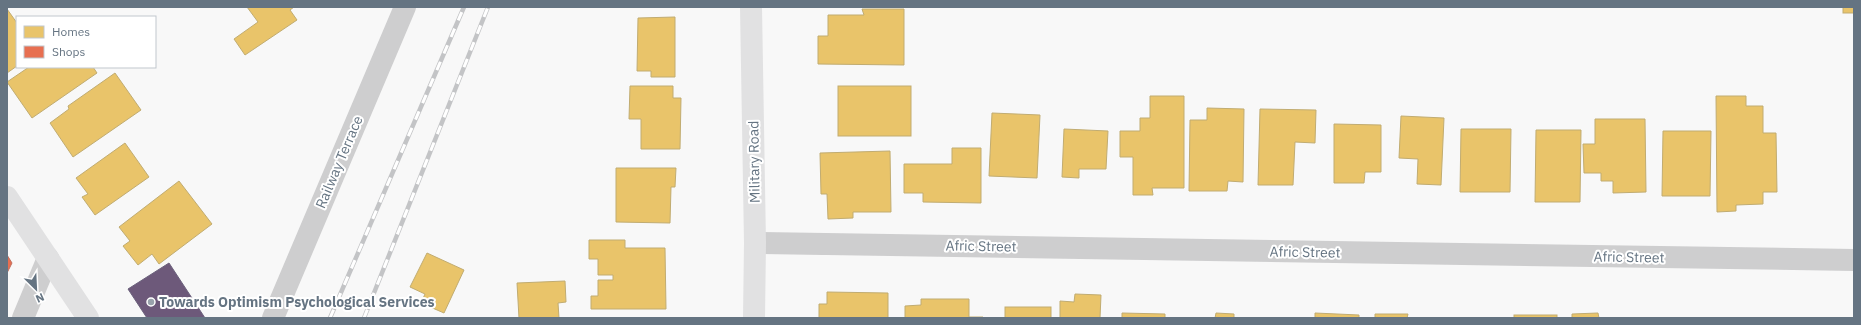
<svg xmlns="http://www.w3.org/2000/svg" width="1861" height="325" viewBox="0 0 1861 325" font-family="'IBM Plex Sans',sans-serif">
<rect width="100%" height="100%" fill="#f8f8f8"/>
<g fill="#e9c46a" stroke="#c1ac71">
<path d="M247 7H294L290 10 297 20 245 55 234 39 258 22Z"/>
<rect x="1843" y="7" width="11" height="6"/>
<path d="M7 9 17 23V66L7 73Z"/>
<path d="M862 9H904V65L818 64V36H828V15H864Z"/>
<path d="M675 17V77H651V71H637L638 18Z"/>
<path d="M29 67H93L97 73 32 118 7 82Z"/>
<path d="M115 73 141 110 73 157 50 123 69 109 68 106Z"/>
<path d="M630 86H673V98H681L680 149H641V119H629Z"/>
<rect x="838" y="86" width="73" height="50"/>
<path d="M1150 96H1184V188H1152L1153 195H1133V157H1120V131H1140V118H1150Z"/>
<path d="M1716 96H1746V106H1763V133H1776L1777 192H1763V204L1736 205V211L1717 212Z"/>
<path d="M1207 108 1244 109 1243 182 1228 181 1227 191H1189L1190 120H1207Z"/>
<path d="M1260 109 1316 110 1315 143 1295 142 1293 185H1258Z"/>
<path d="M992 113 1040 115 1037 178 989 176Z"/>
<path d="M1401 116 1444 118 1441 185 1417 184 1418 159 1399 158Z"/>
<path d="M1595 119H1645L1646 192 1613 193V181H1601V173H1584L1583 144H1595Z"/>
<path d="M1334 124 1381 125V172H1365L1364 183H1334Z"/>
<path d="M1064 129 1108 131 1106 169H1079V178L1062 177Z"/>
<path d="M1461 129H1511L1510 192H1460Z"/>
<path d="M1536 130H1581L1580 202H1535Z"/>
<path d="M1663 131H1711L1710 196H1662Z"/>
<path d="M125 143 149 177 95 215 82 197 88 194 76 178Z"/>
<path d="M952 148H981V203L923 202V193H904V164H952Z"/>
<path d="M890 151 891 212H853V218L828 219 827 194H821L820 153Z"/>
<path d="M616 168H676L675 187H671L670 223 616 222Z"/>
<path d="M179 181 212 224 159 264 152 254 138 265 123 246 130 241 119 227Z"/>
<path d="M589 240H625V248H665L666 309H591V296H598V280H613V275H598V259H589Z"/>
<path d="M427 253 464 270 444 313 421 303 425 294 410 287Z"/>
<path d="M565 281 566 302 558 303 559 318H519L517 283Z"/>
<path d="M827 292 888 293V318H819V304H827Z"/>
<path d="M1075 294 1101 295 1100 318H1060V301L1074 302Z"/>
<path d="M921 299H969V317H983V318H905V306L921 305Z"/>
<rect x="1005" y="307" width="46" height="11"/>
<path d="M1122 313 1165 314V318H1122Z"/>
<path d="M1216 313 1234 314V318H1215Z"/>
<path d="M1315 313 1359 315V318H1315Z"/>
<path d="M1598 313 1599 318H1625H1572V314Z"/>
<path d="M1375 314H1408L1407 318H1375Z"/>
<rect x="1514" y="315" width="43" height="3"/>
</g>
<path fill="#e76f51" stroke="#c07060" d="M7 255 12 263 7 273Z"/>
<path fill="#6d597a" stroke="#6b617c" d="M169 263 205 318H147L128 289Z"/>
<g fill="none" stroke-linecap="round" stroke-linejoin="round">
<g stroke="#cececf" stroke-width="22">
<path d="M755 243 1854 260"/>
<path d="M23 318 48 258"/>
<path d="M273 318 405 7"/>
</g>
<g stroke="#e1e1e2" stroke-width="22">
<path d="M751 7 755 243 754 318"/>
<path d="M7 197 88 318"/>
</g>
<defs>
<g id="rail">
<path d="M330 318 464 7"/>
<path d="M364 318 488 7"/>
</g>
</defs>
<use href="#rail" stroke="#c3c4c6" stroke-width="4.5"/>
<use href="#rail" stroke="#fff" stroke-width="3" stroke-dasharray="9" stroke-linecap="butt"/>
</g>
<circle fill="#98a2ab" stroke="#fff" stroke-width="1.5" cx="151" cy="302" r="4"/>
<g text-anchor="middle" stroke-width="4" stroke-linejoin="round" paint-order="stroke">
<g font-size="14" fill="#657482" stroke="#fff">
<text transform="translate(339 162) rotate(-67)" y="5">Railway Terrace</text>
<text transform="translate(754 162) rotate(-91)" y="5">Military Road</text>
<text transform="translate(981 246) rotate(1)" y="5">Afric Street</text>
<text transform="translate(1305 252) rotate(1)" y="5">Afric Street</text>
<text transform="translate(1629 257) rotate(1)" y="5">Afric Street</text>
</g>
<g font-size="14" font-weight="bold" fill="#657482" stroke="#fff" text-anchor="start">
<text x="159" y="307">Towards Optimism Psychological Services</text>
</g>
</g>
<rect width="1861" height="325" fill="none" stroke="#657482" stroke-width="16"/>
<rect x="16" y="16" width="140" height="52" fill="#ffffff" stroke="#c1c7cd"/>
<rect x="24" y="26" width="20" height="12" fill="#e9c46a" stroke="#c1c7cd"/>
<text x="52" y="36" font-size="12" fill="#657482">Homes</text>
<rect x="24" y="46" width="20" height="12" fill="#e76f51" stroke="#c1c7cd"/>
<text x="52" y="56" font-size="12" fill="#657482">Shops</text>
<g transform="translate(36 289) rotate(156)" stroke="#ffffff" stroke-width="3" paint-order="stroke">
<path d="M0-3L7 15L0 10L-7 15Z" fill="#657482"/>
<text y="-6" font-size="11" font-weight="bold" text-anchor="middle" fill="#657482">N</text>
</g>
</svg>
